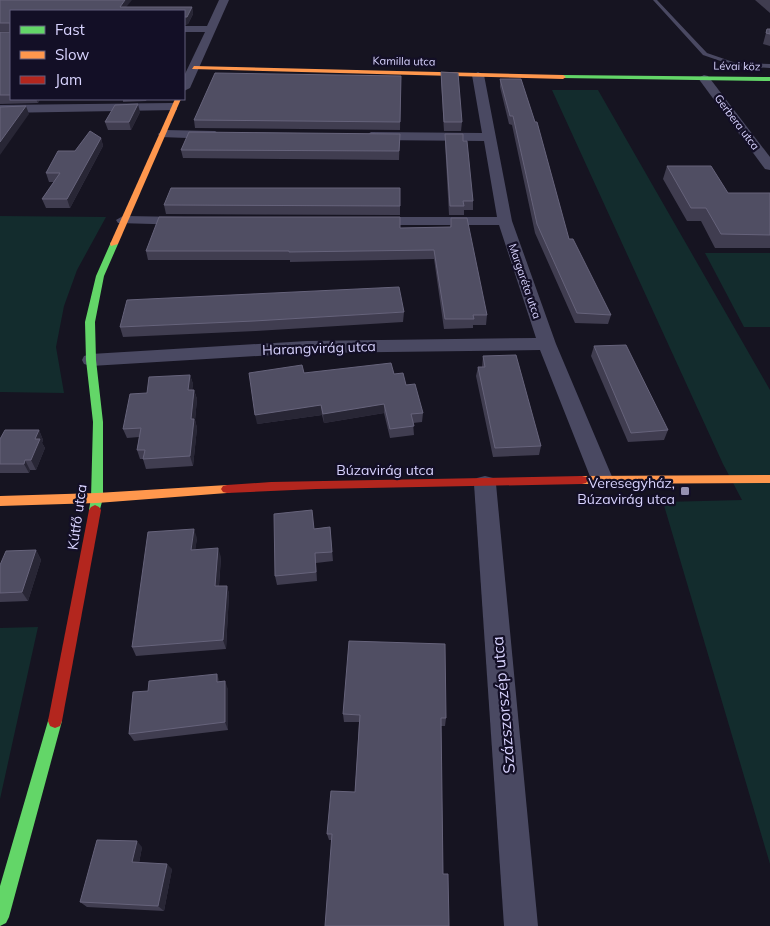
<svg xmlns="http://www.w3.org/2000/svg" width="770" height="926" viewBox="0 0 770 926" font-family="Mulish,sans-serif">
<rect width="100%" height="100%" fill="#161421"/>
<g fill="#132c2d">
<path d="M552 90H598L770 390V864L663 502 742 500 723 464Z"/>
<path d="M0 216 106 217 77 270 64 306 56 347 64 393 0 392Z"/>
<path d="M705 253H770V327H744Z"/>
<path d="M38 627 0 799V628Z"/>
</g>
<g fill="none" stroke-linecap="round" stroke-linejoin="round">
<path fill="#4a4962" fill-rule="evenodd" d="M653 0H657L707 53 736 63 770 64V68L735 66 703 55Z"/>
<g fill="#4a4962" fill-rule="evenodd">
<path d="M219 0H229L190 88 184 91V76L205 32H184V26H207Z"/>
<path d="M478 72 484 75 512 221 556 344 613 479 610 485 602 487 594 485 591 479 540 350 307 353 91 366 84 364 82 360 84 356 91 354 307 341 536 338 499 225H372L365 221 372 217H497L484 141 371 140 365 136 371 132 482 133 472 75Z"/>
<path d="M704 75 708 76 770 157V170L765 169 698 78Z"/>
<path d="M173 103 177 104V110L0 113V105Z"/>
<path d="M164 130 215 131 221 135 215 139 160 137 158 134Z"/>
<path d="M123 216 187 217 194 221 187 225 118 223 116 220Z"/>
<path d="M485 476 493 478 496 484 538 926H504L474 484 477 478Z"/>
</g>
<g fill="#63d668" fill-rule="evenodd">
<path d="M563 75 770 77V81L561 78 560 77Z"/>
<path d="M111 242 118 244 104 276 95 322 96 360 103 422V498L99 513H91L89 510 91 498 93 422 86 360 85 322 96 276Z"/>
<path d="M55 714 60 716 62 721 9 917 6 923 0 926V886L48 721 50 716Z"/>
</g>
<g fill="#ff974d" fill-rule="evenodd">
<path d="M194 66 563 75 566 77 563 79 192 69Z"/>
<path d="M175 99H181L118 244 111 246 110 244Z"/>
<path d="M770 475V483L582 484 578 483 576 480 578 477 582 476Z"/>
<path d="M227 485 231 486 233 489 231 492 227 493 97 503 0 506V496L97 493Z"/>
</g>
<g fill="#b3261e" fill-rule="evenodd">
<path d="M582 476 586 477 588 480 586 483 582 484 316 489 227 493 223 492 221 489 223 486 227 485 271 482Z"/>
<path d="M95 505 99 507 101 510 62 721 60 726 55 728 50 726 48 721 89 510 91 507Z"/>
</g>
</g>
<g fill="#403d50">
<path d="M0 0 127 7H192L193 14 188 24 184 25V11H11V99H40L38 103 0 104V32H10V31H0Z"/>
<path d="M755 0H770V13Z"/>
<path d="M767 29H770V46L763 44Z"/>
<path d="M441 72 462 122 461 131H444L441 80Z"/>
<path d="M401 76 400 130 195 128 194 120Z"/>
<path d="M500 79 569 239 611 315 608 324 575 323 535 233 512 125 509 124 500 87Z"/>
<path d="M123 99H147L146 101 123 102Z"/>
<path d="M140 112 131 130H108L105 122Z"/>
<path d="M400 134 399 160 183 158 181 150Z"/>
<path d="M445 134 463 141 473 201V210H464V215H449L445 143Z"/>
<path d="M101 138 103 146 70 208H46L42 199 54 182H49L46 173 75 151Z"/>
<path d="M667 166 728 193H770V248H715L701 221H687L663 179Z"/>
<path d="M400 188V215L166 214 164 205Z"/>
<path d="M451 218 487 315 486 325H473V328L444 329 434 259 290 262V260H148L146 251 400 228 450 227Z"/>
<path d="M404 312 403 322 256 331 123 337 120 327Z"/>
<path d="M594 346 668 430 664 440 628 442 591 356Z"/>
<path d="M483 356 541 446 539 455 493 457 476 376 478 367H482Z"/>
<path d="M304 373 394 374 423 413 422 422 413 423 414 435 390 438 384 413 324 423 322 415 257 424Z"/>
<path d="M190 375 193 384 192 390H194L197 399 195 420 197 428 193 466 146 469 143 459H140L137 450 139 437 127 438 123 429 147 393Z"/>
<path d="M39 430 43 440 42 443 45 448 36 470H30L29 473H0V439Z"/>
<path d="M330 527 333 561 316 563 317 581 277 585 275 576 314 529Z"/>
<path d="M197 538 195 550 221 557 219 586H227L229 594 226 649 136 656 132 647Z"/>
<path d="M36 550 41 560 28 601 0 602V565Z"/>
<path d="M220 682 228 689V730L134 741 129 734Z"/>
<path d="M343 714 446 718 445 726H441L443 874 449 926 332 840H329L327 834 355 792 359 722H344Z"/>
<path d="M142 847 139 863 172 869 164 911 87 907 80 902Z"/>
</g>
<g fill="#282635">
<path d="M125 0H132L123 11 120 7Z"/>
<path d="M192 7 193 14 188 24 184 25V17Z"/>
<path d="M36 99H40L38 103Z"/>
<path d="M138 104 140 112 131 130 129 122Z"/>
<path d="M26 106 29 114 0 155V142Z"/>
<path d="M101 138 103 146 70 208 67 199Z"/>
<path d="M190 375 193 384 191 400 188 390Z"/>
<path d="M194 390 197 399 195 420 197 428 193 466 190 456 191 419Z"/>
<path d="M384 404V413L324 423 323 414Z"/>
<path d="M321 405 322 415 257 424 255 415Z"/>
<path d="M39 430 43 440 42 443 45 448 36 470 31 460 35 439Z"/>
<path d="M25 460 30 470 29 473 24 464Z"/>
<path d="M194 529 197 538 194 559 191 550Z"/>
<path d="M218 548 221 557 218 595 215 586Z"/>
<path d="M36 550 41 560 28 601 22 592Z"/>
<path d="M227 586 229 594 226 649 223 640Z"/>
<path d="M217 674 220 682H217Z"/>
<path d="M225 681 228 689V730L225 722Z"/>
<path d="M137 841 142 847 138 868 132 862Z"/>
<path d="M167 864 172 869 164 911 158 906Z"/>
</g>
<g fill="#504e63" stroke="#66637b">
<path d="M0 0H125L120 7H192L187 17H184V11H11V95H0V32H10V23H0Z"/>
<path d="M767 29H770V34L766 33Z"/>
<path d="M441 72 458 73 462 122H444Z"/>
<path d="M215 73 401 76 400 122 194 120Z"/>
<path d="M500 79H521L535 122H537L569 239H573L611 315 577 313 537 224 513 116H510Z"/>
<path d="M138 104 129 122H105L115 105Z"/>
<path d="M26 106 0 142V107Z"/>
<path d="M90 131 101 138 67 199H42L60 173H46L58 151H75Z"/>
<path d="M189 132 400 134 399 151 181 150Z"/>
<path d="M445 134H463V141H467L473 201H463L464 206H450Z"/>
<path d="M667 166H711L728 193H770V235L721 234 706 208H691Z"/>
<path d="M171 188H400V206L164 205Z"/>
<path d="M159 217H400V228L451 227V218H467L487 315H473L474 319H445L434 250 289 252V251H146Z"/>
<path d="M399 287 404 312 254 321 120 327 127 300Z"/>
<path d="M626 345 668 430 631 433 594 346Z"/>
<path d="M516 355 541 446 495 448 478 367H485L483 356Z"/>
<path d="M391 363 394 374 403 373 406 385 415 384 423 413 411 414 414 426 390 429 384 404 323 414 321 405 255 415 249 373 302 365 304 373Z"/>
<path d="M190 375 188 390H194L191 419H194L190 456 143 459 145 450H137L141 428 123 429 130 394 147 393 149 377Z"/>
<path d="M5 430H39L35 439H40L31 460H25L24 464H0V439Z"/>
<path d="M312 510 314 529 330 527 332 552 315 553 316 572 275 576 274 514Z"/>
<path d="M194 529 191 550 218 548 215 586H227L223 640 132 647 148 532Z"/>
<path d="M36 550 22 592 0 593V565L6 551Z"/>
<path d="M349 641 445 644 446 718H441L443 874H448L449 926H325L332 834H327L331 791 355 792 360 715 343 714Z"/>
<path d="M217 674V682L225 681V722L129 734 133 692 148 691 149 681Z"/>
<path d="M97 840 137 841 132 862 167 864 158 906 80 902Z"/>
</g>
<rect fill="#9591b1" stroke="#130f26" stroke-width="2" x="680" y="486" width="10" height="10" rx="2.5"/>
<g text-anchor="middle" stroke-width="4.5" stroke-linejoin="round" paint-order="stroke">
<g font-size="11" fill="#d9d4ff" stroke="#130f26">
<text transform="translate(404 61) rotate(1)" y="4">Kamilla utca</text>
<text transform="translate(737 66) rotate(1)" y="4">Lévai köz</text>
<text transform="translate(737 122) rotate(53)" y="4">Gerbera utca</text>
<text transform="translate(525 281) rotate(71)" y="4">Margaréta utca</text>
</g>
<g font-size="14" fill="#d9d4ff" stroke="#130f26">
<text transform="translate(319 348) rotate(-2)" y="5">Harangvirág utca</text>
<text x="385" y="475">Búzavirág utca</text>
<text transform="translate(77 517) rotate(-82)" y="5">Kútfő utca</text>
</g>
<g font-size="14" fill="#d9d4ff" stroke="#130f26" text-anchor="end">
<text x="675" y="488">Veresegyház,<tspan x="675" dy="16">Búzavirág utca</tspan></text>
</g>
<g font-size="16" fill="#d9d4ff" stroke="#130f26">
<text transform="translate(503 705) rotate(-95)" y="6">Százszorszép utca</text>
</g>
</g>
<rect x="10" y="10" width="175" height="90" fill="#130f26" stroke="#625e7d"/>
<rect x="20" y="26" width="25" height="8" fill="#63d668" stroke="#625e7d"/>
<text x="55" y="35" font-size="15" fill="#d9d4ff">Fast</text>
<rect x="20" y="51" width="25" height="8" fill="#ff974d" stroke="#625e7d"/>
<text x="55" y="60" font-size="15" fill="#d9d4ff">Slow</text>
<rect x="20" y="76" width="25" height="8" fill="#b3261e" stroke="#625e7d"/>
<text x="55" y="85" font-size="15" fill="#d9d4ff">Jam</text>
</svg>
